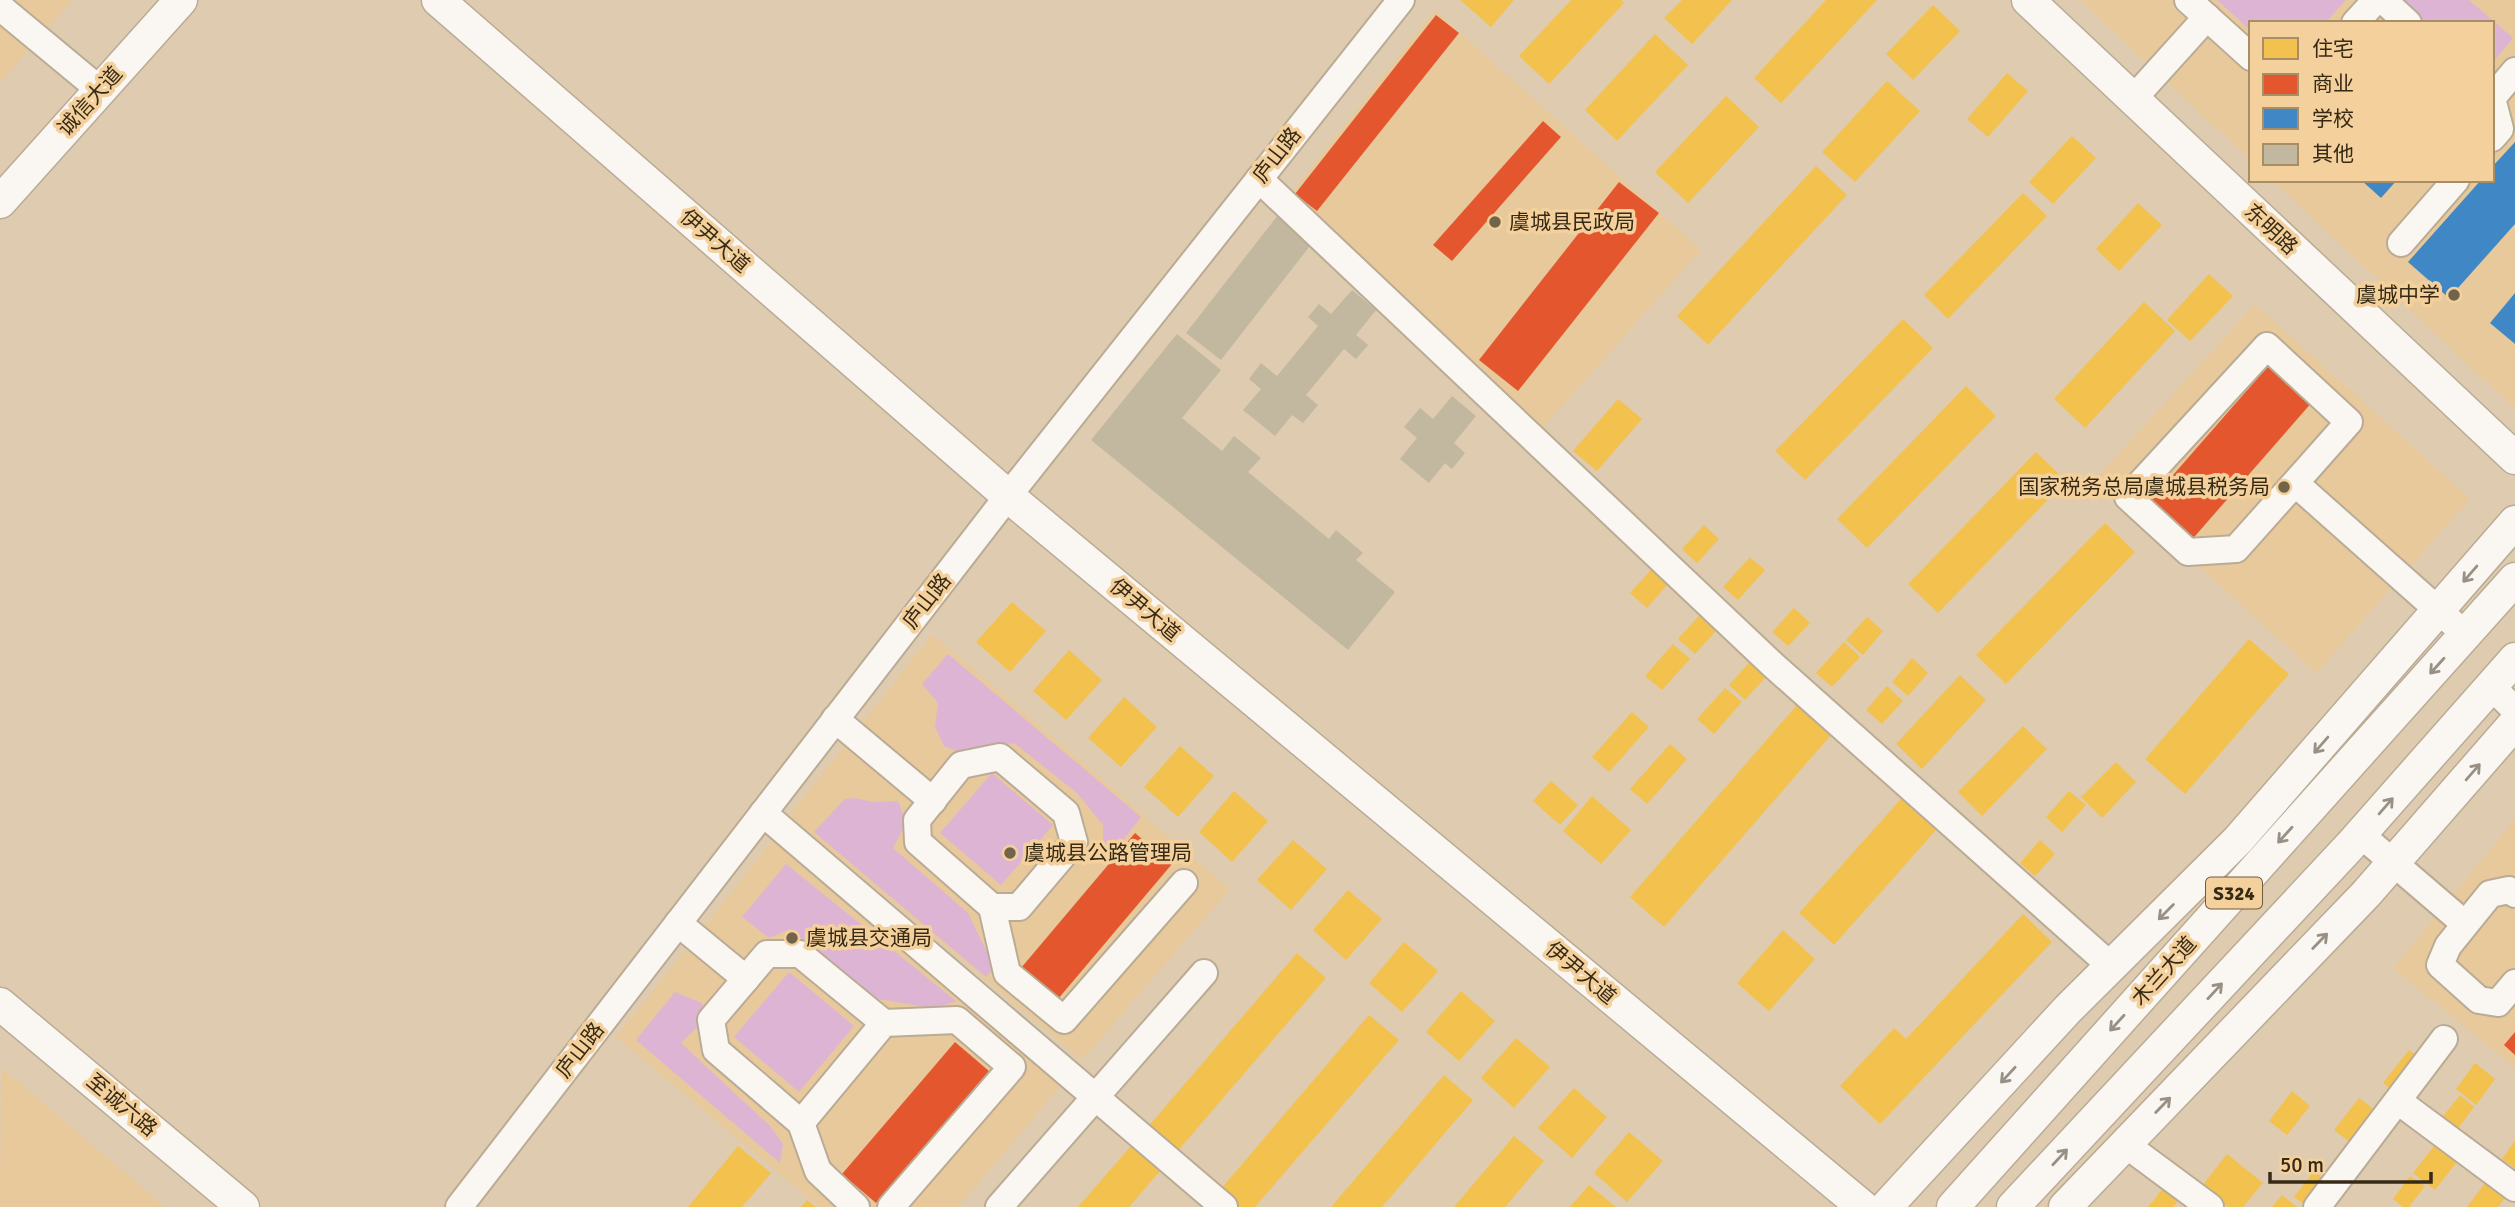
<svg xmlns="http://www.w3.org/2000/svg" width="2515" height="1207" viewBox="0 0 2515 1207" font-family="Signika,'Noto Sans SC',sans-serif">
<rect width="100%" height="100%" fill="#dfccb0"/>
<g fill="#e7c99c">
<path d="M0 0H72L0 83Z"/>
<path d="M2080 0H2515V409L2272 180H2492V23H2251V161Z"/>
<path d="M1435 10 1701 250 1540 431 1291 194Z"/>
<path d="M2255 304 2470 499 2316 673 2099 475Z"/>
<path d="M932 634 1230 889 1082 1060 789 816Z"/>
<path d="M2515 819V1068L2393 968Z"/>
<path d="M773 840 1062 1084 958 1207H819L616 1037Z"/>
<path d="M1 1067 165 1207H0Z"/>
</g>
<g fill="#deb4d5">
<path d="M2217 0H2346L2325 23H2251V31Z"/>
<path d="M2399 0H2469L2513 38 2492 63V23H2425Z"/>
<path d="M948 654 1141 817 1111 856 1103 857V825L1077 793 1014 743 965 754 944 746 935 727 938 703 922 684Z"/>
<path d="M992 773 1053 825 1001 885 940 833Z"/>
<path d="M854 798 874 802 898 801 906 823 893 848 968 913 994 967 986 977 814 832 845 799Z"/>
<path d="M786 864 956 1001 942 1006 925 1007 873 998 790 929 769 938 742 917Z"/>
<path d="M789 972 854 1026 799 1092 734 1037Z"/>
<path d="M675 992 702 1003 705 1020 681 1043 771 1127 783 1144 780 1163 636 1040Z"/>
</g>
<g fill="#f2c14e">
<path d="M1460 0H1514L1491 27Z"/>
<path d="M1571 0H1621L1624 3 1549 84 1519 56Z"/>
<path d="M1682 0H1732L1692 44 1664 18Z"/>
<path d="M1826 0H1877L1781 103 1754 78Z"/>
<path d="M1933 5 1960 31 1913 80 1886 54Z"/>
<path d="M1655 34 1688 65 1617 141 1585 110Z"/>
<path d="M2007 73 2028 91 1988 137 1967 119Z"/>
<path d="M1887 81 1920 111 1855 182 1822 152Z"/>
<path d="M1726 96 1759 127 1688 203 1655 172Z"/>
<path d="M2072 136 2096 158 2053 204 2029 182Z"/>
<path d="M1816 166 1847 195 1708 345 1677 316Z"/>
<path d="M2023 193 2047 216 1948 319 1924 295Z"/>
<path d="M2138 203 2162 225 2119 271 2096 249Z"/>
<path d="M2209 274 2233 296 2190 341 2167 320Z"/>
<path d="M2144 302 2175 331 2085 428 2054 399Z"/>
<path d="M1903 319 1933 348 1805 480 1775 451Z"/>
<path d="M1966 386 1996 416 1867 548 1837 519Z"/>
<path d="M1618 399 1642 419 1597 471 1573 451Z"/>
<path d="M2036 452 2066 481 1938 613 1908 584Z"/>
<path d="M2105 523 2135 552 2006 684 1976 655Z"/>
<path d="M1704 525 1719 539 1697 563 1682 549Z"/>
<path d="M1750 557 1765 570 1738 600 1723 587Z"/>
<path d="M1658 562 1675 576 1647 608 1630 593Z"/>
<path d="M1012 602 1046 631 1010 672 976 642Z"/>
<path d="M1706 608 1723 623 1695 654 1678 639Z"/>
<path d="M1794 608 1810 623 1788 646 1772 632Z"/>
<path d="M1867 617 1883 631 1863 655 1846 640Z"/>
<path d="M2249 639 2289 674 2185 794 2145 759Z"/>
<path d="M1844 642 1860 657 1832 687 1816 673Z"/>
<path d="M1673 644 1690 659 1662 690 1645 676Z"/>
<path d="M1069 650 1102 680 1066 720 1033 691Z"/>
<path d="M1757 654 1773 669 1745 700 1729 685Z"/>
<path d="M1912 658 1928 673 1908 696 1892 682Z"/>
<path d="M1960 675 1986 700 1922 769 1896 744Z"/>
<path d="M1887 686 1903 701 1882 724 1866 710Z"/>
<path d="M1725 688 1742 702 1714 734 1697 719Z"/>
<path d="M1124 697 1157 727 1121 767 1088 738Z"/>
<path d="M1797 705 1831 735 1664 927 1630 897Z"/>
<path d="M1632 712 1649 727 1609 772 1592 757Z"/>
<path d="M2023 726 2047 749 1982 816 1958 792Z"/>
<path d="M1670 744 1687 759 1647 804 1630 789Z"/>
<path d="M1180 746 1214 776 1178 817 1144 787Z"/>
<path d="M2116 762 2136 782 2102 818 2081 797Z"/>
<path d="M1551 781 1578 805 1560 825 1533 801Z"/>
<path d="M1234 791 1268 821 1232 862 1199 832Z"/>
<path d="M2069 791 2086 805 2062 832 2046 817Z"/>
<path d="M1592 796 1631 830 1601 864 1563 831Z"/>
<path d="M1901 799 1936 830 1834 945 1799 913Z"/>
<path d="M1293 840 1327 869 1291 910 1257 880Z"/>
<path d="M2040 840 2055 854 2035 876 2020 863Z"/>
<path d="M1348 890 1382 919 1346 960 1313 930Z"/>
<path d="M2023 914 2052 942 1880 1124 1840 1086 1894 1028 1906 1039Z"/>
<path d="M1783 930 1815 959 1769 1011 1737 983Z"/>
<path d="M1404 942 1438 971 1402 1012 1369 983Z"/>
<path d="M1297 953 1326 978 1176 1153 1147 1128Z"/>
<path d="M1461 991 1495 1021 1459 1061 1426 1032Z"/>
<path d="M1369 1015 1399 1040 1255 1207H1240L1220 1190Z"/>
<path d="M1516 1038 1550 1067 1514 1108 1481 1078Z"/>
<path d="M2409 1050 2424 1062 2399 1095 2383 1083Z"/>
<path d="M2475 1063 2495 1079 2476 1105 2456 1089Z"/>
<path d="M1444 1075 1473 1100 1382 1207H1331Z"/>
<path d="M1574 1088 1607 1117 1572 1158 1538 1128Z"/>
<path d="M2292 1091 2310 1106 2287 1135 2269 1121Z"/>
<path d="M2460 1095 2474 1107 2456 1131 2441 1119Z"/>
<path d="M2359 1098 2375 1110 2351 1143 2334 1130Z"/>
<path d="M1629 1132 1663 1161 1627 1202 1594 1173Z"/>
<path d="M1514 1136 1544 1161 1505 1207H1454Z"/>
<path d="M2441 1137 2463 1154 2435 1190 2413 1173Z"/>
<path d="M2515 1141V1168L2502 1159Z"/>
<path d="M738 1146 771 1173 742 1207H688Z"/>
<path d="M1131 1146 1160 1171 1129 1207H1078Z"/>
<path d="M2227 1154 2263 1183 2243 1207H2228L2202 1186Z"/>
<path d="M2314 1171 2327 1182 2308 1207 2294 1197Z"/>
<path d="M2491 1175 2511 1190 2498 1207H2467Z"/>
<path d="M2410 1176 2425 1186 2409 1207H2403L2393 1199Z"/>
<path d="M2169 1181 2184 1193 2173 1207H2148Z"/>
<path d="M1589 1185 1616 1207H1570Z"/>
<path d="M2282 1195 2297 1207H2272Z"/>
<path d="M807 1200 816 1207H801Z"/>
</g>
<g fill="#e4572e">
<path d="M1436 15 1459 33 1317 211 1295 194Z"/>
<path d="M1543 121 1561 137 1452 261 1433 245Z"/>
<path d="M1619 182 1659 213 1518 391 1479 360Z"/>
<path d="M2270 364 2313 401 2189 543 2146 506Z"/>
<path d="M1135 833 1172 864 1058 999 1021 968Z"/>
<path d="M2515 1032V1055L2504 1045Z"/>
<path d="M955 1042 989 1071 876 1203 842 1174Z"/>
</g>
<g fill="#3f88c5">
<path d="M2515 142V224L2449 298 2408 262 2481 180H2492V167Z"/>
<path d="M2361 180H2397L2381 198Z"/>
<path d="M2515 293V344L2490 323Z"/>
</g>
<g fill="#c2b79f">
<path d="M1278 215 1313 242 1221 360 1186 333Z"/>
<path d="M1352 290 1376 310 1356 335 1368 345 1356 359 1344 349 1306 395 1318 405 1303 423 1292 415 1275 436 1243 410 1261 389 1249 379 1261 363 1277 376 1318 326 1308 317 1319 304 1331 314Z"/>
<path d="M1177 334 1221 370 1182 418 1222 451 1234 436 1261 458 1248 472 1329 539 1336 530 1363 553 1356 560 1395 592 1348 650 1091 440Z"/>
<path d="M1452 396 1476 416 1454 443 1465 453 1452 469 1445 463 1429 483 1400 459 1417 438 1404 427 1420 408 1433 419Z"/>
</g>
<g fill="none" stroke-linecap="round" stroke-linejoin="round">
<defs>
<g id="minor">
<path d="M2188 0 2251 57"/>
<path d="M2383 0 2408 23"/>
<path d="M0 7 100 90"/>
<path d="M2355 23 2376 0"/>
<path d="M2133 99 2207 17"/>
<path d="M2492 138 2500 129 2492 98 2515 71"/>
<path d="M1259 179 1773 665 2111 966"/>
<path d="M2401 243 2456 180"/>
<path d="M2295 483 2236 549 2188 552 2128 497 2267 346 2349 422 2295 483 2465 634"/>
<path d="M2491 686 2515 710"/>
<path d="M835 719 933 801"/>
<path d="M1000 757 1066 813 1074 842 1019 907H992L918 842 917 820 961 765Z"/>
<path d="M763 813 1224 1207"/>
<path d="M2360 834 2465 924"/>
<path d="M2515 894 2509 890 2490 894 2448 946 2440 965 2479 1000 2498 1003 2515 983"/>
<path d="M992 907 1007 973 1064 1020 1184 883"/>
<path d="M678 923 746 979"/>
<path d="M2398 1101 2515 1188"/>
<path d="M801 1123 716 1050 711 1020 767 954H800L884 1023"/>
<path d="M2125 1144 2210 1207"/>
<path d="M459 1207 1008 496 1401 0"/>
<path d="M856 1207 818 1171 801 1123 884 1023 957 1020 1012 1067 891 1207"/>
<path d="M999 1207 1204 973"/>
<path d="M2317 1207 2444 1039"/>
</g>
<g id="major">
<path d="M438 0 1008 496 1863 1207"/>
<path d="M2028 0 2515 458"/>
<path d="M0 202 181 0"/>
<path d="M0 1004 243 1207"/>
<path d="M1886 1207 2068 1009 2238 840 2515 522"/>
<path d="M1953 1207 2515 579"/>
<path d="M2013 1207 2350 846 2515 659"/>
<path d="M2065 1207 2366 894 2515 723"/>
</g>
</defs>
<use href="#minor" stroke="#baab95" stroke-width="30"/>
<use href="#major" stroke="#baab95" stroke-width="35"/>
<use href="#minor" stroke="#faf7f3" stroke-width="26"/>
<use href="#major" stroke="#faf7f3" stroke-width="32"/>
</g>
<defs><path id="oneway-shaft" d="M-6 0H5M1.5-3L5.5 0L1.5 3" fill="none" stroke-width="1.6" stroke-linecap="round" stroke-linejoin="round" transform="scale(1.75)"/></defs>
<g stroke="#989084">
<use href="#oneway-shaft" transform="translate(2470 574) rotate(131)"/>
<use href="#oneway-shaft" transform="translate(2437 666) rotate(132)"/>
<use href="#oneway-shaft" transform="translate(2321 745) rotate(131)"/>
<use href="#oneway-shaft" transform="translate(2473 772) rotate(-49)"/>
<use href="#oneway-shaft" transform="translate(2386 806) rotate(-49)"/>
<use href="#oneway-shaft" transform="translate(2285 835) rotate(132)"/>
<use href="#oneway-shaft" transform="translate(2166 912) rotate(135)"/>
<use href="#oneway-shaft" transform="translate(2320 941) rotate(-46)"/>
<use href="#oneway-shaft" transform="translate(2215 991) rotate(-47)"/>
<use href="#oneway-shaft" transform="translate(2117 1023) rotate(132)"/>
<use href="#oneway-shaft" transform="translate(2008 1075) rotate(133)"/>
<use href="#oneway-shaft" transform="translate(2163 1105) rotate(-46)"/>
<use href="#oneway-shaft" transform="translate(2060 1157) rotate(-47)"/>
</g>
<g fill="#72634b" stroke="#f3d09c" stroke-width="2.5">
<circle cx="1495" cy="222" r="7"/>
<circle cx="2454" cy="295" r="7"/>
<circle cx="2284" cy="487" r="7"/>
<circle cx="1010" cy="853" r="7"/>
<circle cx="792" cy="938" r="7"/>
</g>
<g text-anchor="middle" stroke-width="7" stroke-linejoin="round" paint-order="stroke">
<rect fill="#f3d09c" stroke="#6f5c3e" stroke-width="2" x="2206" y="877.5" width="56" height="31" rx="5"/>
<g font-size="19" font-weight="bold" fill="#372a15">
<text x="2234" y="900">S324</text>
</g>
<g font-size="21" fill="#372a15" stroke="#f3d09c">
<text transform="translate(90 101) rotate(-48)" y="7">诚信大道</text>
<text transform="translate(1277 155) rotate(-52)" y="7">庐山路</text>
<text transform="translate(2271 229) rotate(43)" y="7">东明路</text>
<text transform="translate(715 241) rotate(41)" y="7">伊尹大道</text>
<text transform="translate(927 601) rotate(-52)" y="7">庐山路</text>
<text transform="translate(1145 610) rotate(40)" y="7">伊尹大道</text>
<text transform="translate(2164 971) rotate(-48)" y="7">木兰大道</text>
<text transform="translate(1581 973) rotate(40)" y="7">伊尹大道</text>
<text transform="translate(580 1050) rotate(-52)" y="7">庐山路</text>
<text transform="translate(122 1105) rotate(40)" y="7">至诚六路</text>
</g>
<g font-size="21" fill="#372a15" stroke="#f3d09c" text-anchor="start">
<text x="1509" y="229">虞城县民政局</text>
<text x="2440" y="302" text-anchor="end">虞城中学</text>
<text x="2270" y="494" text-anchor="end">国家税务总局虞城县税务局</text>
<text x="1024" y="860">虞城县公路管理局</text>
<text x="806" y="945">虞城县交通局</text>
</g>
</g>
<rect x="2249" y="21" width="245" height="161" fill="#f3d09c" stroke="#a88e66" stroke-width="2"/>
<rect x="2263" y="38" width="35" height="21" fill="#f2c14e" stroke="#a88e66" stroke-width="2"/>
<text x="2312" y="56" font-size="21" fill="#372a15">住宅</text>
<rect x="2263" y="74" width="35" height="21" fill="#e4572e" stroke="#a88e66" stroke-width="2"/>
<text x="2312" y="91" font-size="21" fill="#372a15">商业</text>
<rect x="2263" y="108" width="35" height="21" fill="#3f88c5" stroke="#a88e66" stroke-width="2"/>
<text x="2312" y="126" font-size="21" fill="#372a15">学校</text>
<rect x="2263" y="144" width="35" height="21" fill="#c2b79f" stroke="#a88e66" stroke-width="2"/>
<text x="2312" y="161" font-size="21" fill="#372a15">其他</text>
<path d="M2270 1172v10h161v-10" fill="none" stroke="#372a15" stroke-width="3.5"/>
<text x="2280" y="1172" font-size="21" fill="#372a15" stroke="#f3d09c" stroke-width="5" paint-order="stroke">50 m</text>
</svg>
